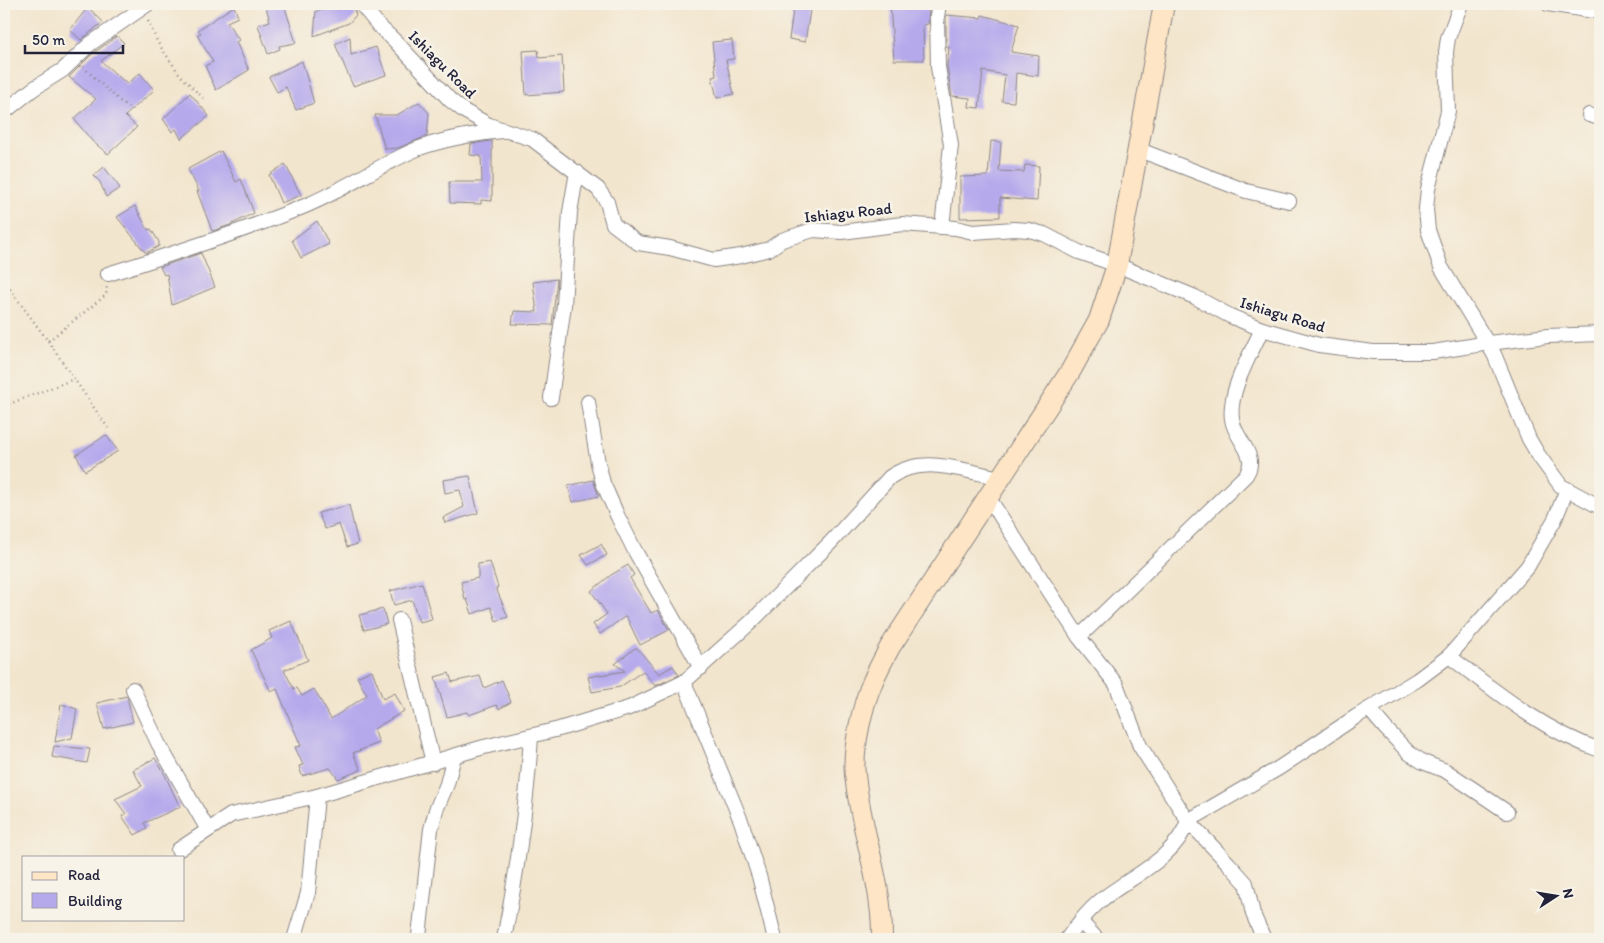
<svg xmlns="http://www.w3.org/2000/svg" width="1604" height="943" viewBox="0 0 1604 943" font-family="Itim,sans-serif">
<rect width="100%" height="100%" fill="#f7f3e8"/>
<filter id="ink" filterUnits="userSpaceOnUse"><feTurbulence type="fractalNoise" baseFrequency=".02" numOctaves="2"/><feDisplacementMap in="SourceGraphic" scale="10" xChannelSelector="R" yChannelSelector="G"/><feConvolveMatrix kernelMatrix="1 2 1 2 8 2 1 2 1" color-interpolation-filters="sRGB"/></filter>
<filter id="wash" filterUnits="userSpaceOnUse"><feTurbulence type="fractalNoise" baseFrequency=".0096" numOctaves="4" result="noise"/><feDisplacementMap in="SourceGraphic" scale="20" xChannelSelector="R" yChannelSelector="G"/><feGaussianBlur stdDeviation="1.12" result="paint"/><feColorMatrix in="noise" values="0 0 0 0 0 0 0 0 0 0 0 0 0 0 0 0 0 1.4 0 .05"/><feComposite in="paint" operator="in"/></filter>
<g filter="url(#wash)">
<rect width="100%" height="100%" fill="#f2e5cd"/>
<g id="blocks">
<g fill="#b5a9ec">
<path d="M265 4H284L296 43 279 46 280 49 268 54 258 25 270 21Z"/>
<path d="M338 4H352L356 15 349 23 314 36 316 11 339 7Z"/>
<path d="M794 4H811L805 42 789 39Z"/>
<path d="M890 4H929L928 24 923 25 924 60H894Z"/>
<path d="M234 6 238 17 227 22 239 40 236 42 249 70 216 90 205 66 213 62 197 35 201 33 198 30Z"/>
<path d="M88 7 103 22 81 40 70 30Z"/>
<path d="M946 15 981 18 982 15 1019 25 1011 52 1039 56 1038 76 1016 73 1014 102 1002 101 1005 75 983 71 979 108 969 107 970 98 952 96 947 66 949 47H946Z"/>
<path d="M117 36 124 43 101 61 127 84 140 73 154 90 125 116 137 127 108 154 92 141 74 119 96 99 69 77 91 55Z"/>
<path d="M350 37 351 55 376 47 386 75 353 86 335 44Z"/>
<path d="M732 40 734 59 726 60 734 94 717 98 712 77 716 76 712 42Z"/>
<path d="M538 50 539 58 562 56 564 92 526 95 523 51Z"/>
<path d="M302 61 314 103 296 110 286 87 277 92 269 77Z"/>
<path d="M190 93 209 116 181 139 176 129 172 132 163 119Z"/>
<path d="M419 102 429 113 427 136 398 148 385 149 375 115H397Z"/>
<path d="M490 141H492V201L481 200V204L450 203 449 182H482L481 156 470 155 471 144Z"/>
<path d="M991 141 1001 142 999 171 1024 172 1025 165 1039 166 1037 201 1000 198V217L960 218V177L988 176Z"/>
<path d="M221 151 236 182 241 179 254 213 230 225 212 231 197 191H199L188 169Z"/>
<path d="M285 164 301 195 281 203 269 175Z"/>
<path d="M104 167 120 188 106 197 100 182 94 176Z"/>
<path d="M135 206 148 230 151 229 159 242V246L148 252H145L117 217Z"/>
<path d="M317 221 329 244 301 258 292 240Z"/>
<path d="M201 253 215 287 172 305 167 274 164 275 160 267Z"/>
<path d="M557 279 552 325 512 324 514 311 537 312 533 282Z"/>
<path d="M106 435 118 451 85 471 76 455Z"/>
<path d="M470 476 478 513 445 523 443 518 464 507 460 490 445 493 443 480Z"/>
<path d="M593 480 599 496 573 502 568 486Z"/>
<path d="M349 505 358 544 347 547 339 524 325 529 318 513Z"/>
<path d="M601 544 607 555 588 565 581 555Z"/>
<path d="M490 562 498 587 496 588 508 617 496 621 491 607 472 614 467 599 465 600 461 582 478 578V564Z"/>
<path d="M628 565 634 575 630 578 651 613 658 610 669 630 640 645 626 616 600 634 593 624 607 614 591 591 611 575Z"/>
<path d="M422 583 432 619 419 622 412 600 394 605 390 591Z"/>
<path d="M383 609 387 624 364 630 359 615Z"/>
<path d="M291 621 308 660 284 670 294 689 297 688 302 696 314 689 331 719 367 695 357 677 372 670 383 699 395 693 404 711 374 729 379 743 353 753 361 770 338 779 330 768 302 776 299 766 303 765 295 747 301 746 277 689 271 692 251 650 272 638 269 631Z"/>
<path d="M635 648H637L659 674 673 666 679 675 655 686 643 671 620 687 592 692 588 677 625 671 615 664Z"/>
<path d="M449 673 452 682 480 676 484 688 502 680 511 702 499 709 497 705 469 715 467 712 447 717 435 677Z"/>
<path d="M127 696 133 722 104 729 97 703Z"/>
<path d="M61 704 77 709 72 738 55 742Z"/>
<path d="M54 746 90 749 87 763 52 757Z"/>
<path d="M155 758 163 771 180 807 144 823 147 828 135 835 122 816 126 814 115 799 142 786 133 770Z"/>
</g>
</g>
</g>
<g filter="url(#ink)">
<use href="#blocks" fill-opacity="0" stroke="#8a8484" stroke-width="1"/>
<g fill="none" stroke-linecap="round" stroke-linejoin="round">
<defs>
<g id="street">
<path d="M361 4 379 26 396 42 450 100 464 111 489 125 532 139 598 189 607 202 613 224 638 243 670 248 714 260 741 256 769 249 782 240 813 230 842 232 902 224 956 228 973 232 1014 229 1029 230 1044 234 1079 252 1117 265 1195 297 1230 316 1262 329 1319 345 1373 352H1433L1489 343 1548 336 1600 334"/>
<path d="M939 4 937 17 938 67 951 145 942 227"/>
<path d="M1461 4 1448 38 1446 52 1448 111 1428 189 1426 209 1428 230 1441 267 1494 354 1529 439 1539 456 1561 486 1600 507"/>
<path d="M1548 4 1600 12"/>
<path d="M8 109 33 89 63 70 90 44 148 4"/>
<path d="M1589 115 1600 118"/>
<path d="M1137 149 1246 191 1289 201"/>
<path d="M108 274C175 253 241 232 305 206 344 190 379 165 417 149 443 139 474 134 502 131"/>
<path d="M551 398 564 305 570 212 577 172"/>
<path d="M588 402 598 463 603 483 618 517 635 551 701 668"/>
<path d="M988 497 1079 637 1116 684 1140 746 1188 821 1229 864 1246 883 1253 914 1264 939"/>
<path d="M399 620 433 763"/>
<path d="M1079 637 1246 475C1260 455 1234 439 1232 419 1228 391 1251 354 1262 329"/>
<path d="M1449 656C1496 692 1544 731 1600 750"/>
<path d="M684 682 741 821 759 876 775 939"/>
<path d="M133 689 158 743 208 830"/>
<path d="M1369 709 1386 729 1409 753 1423 762 1446 771 1507 812"/>
<path d="M178 850 231 815 317 796"/>
<path d="M1081 922 1097 939"/>
<path d="M419 936 431 829 436 810 447 784 454 756"/>
<path d="M294 939 308 893 317 796 484 747 559 729 629 708 684 682 751 622 831 542 890 477C924 454 964 471 1000 478"/>
<path d="M504 939C517 872 527 805 531 736"/>
<path d="M1067 939C1076 926 1088 911 1100 901 1131 876 1174 860 1188 821L1279 768 1357 716 1417 680 1449 656 1528 566 1555 519 1567 489"/>
</g>
<path id="secondary" d="M882 939C883 882 860 830 855 774 852 750 863 703 873 681 878 669 884 658 890 647L1070 372 1099 320 1117 265 1164 4"/>
</defs>
<use href="#street" stroke="#8a8484" stroke-width="16"/>
<use href="#secondary" stroke="#8a8484" stroke-width="22"/>
<g stroke="#8a8484" stroke-width="2.5" stroke-dasharray="1 4" stroke-linecap="butt">
<path d="M148 21 158 43 180 75 203 98"/>
<path d="M83 67 122 103 129 108"/>
<path d="M4 281 48 341 106 295 107 286"/>
<path d="M48 341 108 428"/>
<path d="M4 406 74 379"/>
</g>
<use href="#street" stroke="#fff" stroke-width="14"/>
<use href="#secondary" stroke="#fde5c5" stroke-width="20"/>
</g>
</g>
<g text-anchor="middle" stroke-width="5" stroke-linejoin="round" paint-order="stroke">
<g font-size="16" fill="#22223b" stroke="#f7f3e8">
<text transform="translate(443 64) rotate(45)" y="6">Ishiagu Road</text>
<text transform="translate(848 212) rotate(-6)" y="6">Ishiagu Road</text>
<text transform="translate(1283 314) rotate(17)" y="6">Ishiagu Road</text>
</g>
</g>
<rect width="1604" height="943" fill="none" stroke="#f7f3e8" stroke-width="20"/>
<rect x="22" y="856" width="162" height="65" fill="#f7f3e8" stroke="#a29fa3"/>
<rect x="32" y="872" width="25" height="8" fill="#fde5c5" stroke="#a29fa3"/>
<text x="68" y="880" font-size="15" fill="#22223b">Road</text>
<rect x="32" y="893" width="25" height="15" fill="#b5a9ec" stroke="#a29fa3"/>
<text x="68" y="906" font-size="15" fill="#22223b">Building</text>
<g transform="translate(1556 896) rotate(78)" stroke="#f7f3e8" stroke-width="4" paint-order="stroke">
<path d="M0-4L9 19L0 12L-9 19Z" fill="#22223b"/>
<text y="-8" font-size="14" font-weight="bold" text-anchor="middle" fill="#22223b">N</text>
</g>
<path d="M25 45v8h98v-8" fill="none" stroke="#22223b" stroke-width="2.5"/>
<text x="32" y="45" font-size="15" fill="#22223b" stroke="#f7f3e8" stroke-width="4" paint-order="stroke">50 m</text>
</svg>
